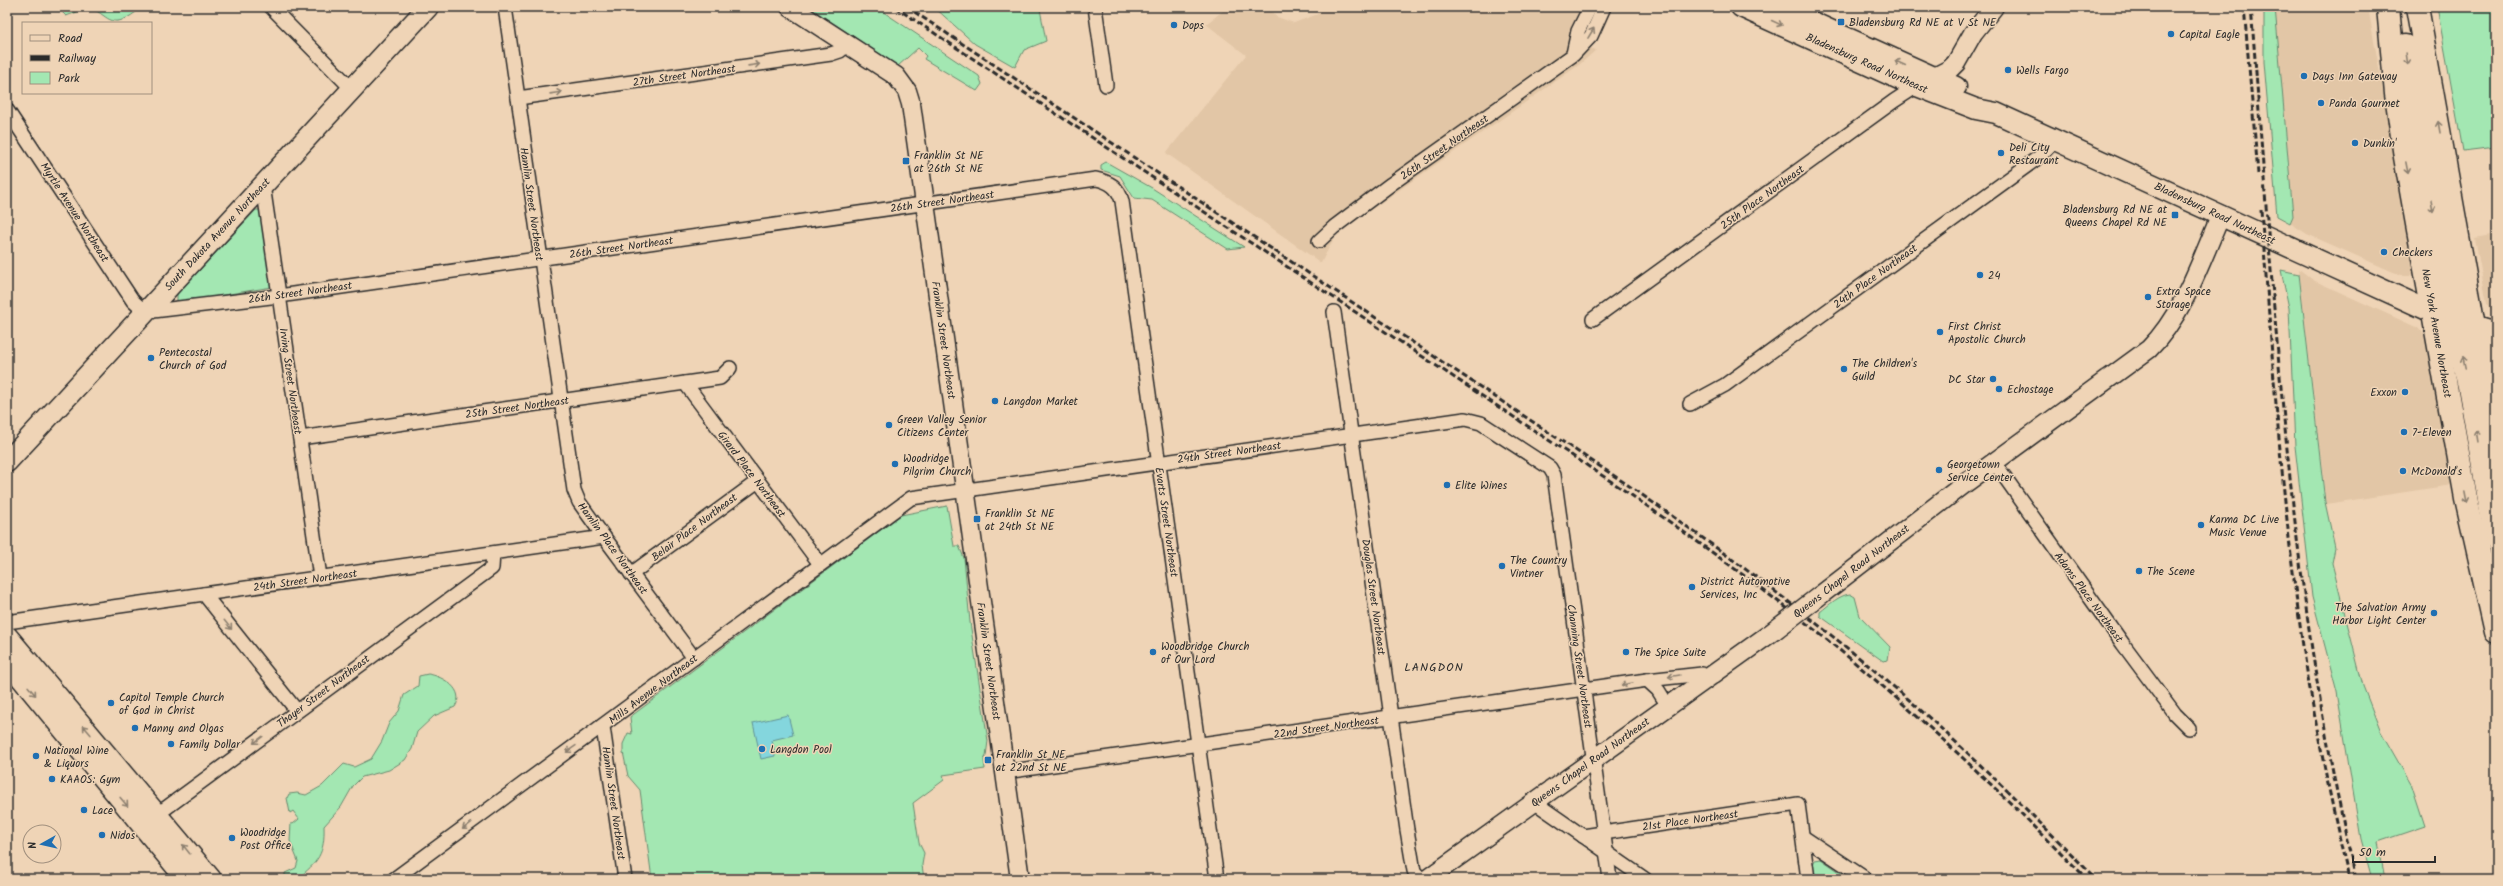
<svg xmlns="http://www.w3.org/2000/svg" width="2503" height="886" viewBox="0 0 2503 886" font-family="Kalam,sans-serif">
<rect width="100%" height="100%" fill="#efd4b6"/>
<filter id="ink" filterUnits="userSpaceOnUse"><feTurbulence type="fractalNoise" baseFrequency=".025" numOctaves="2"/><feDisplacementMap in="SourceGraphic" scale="8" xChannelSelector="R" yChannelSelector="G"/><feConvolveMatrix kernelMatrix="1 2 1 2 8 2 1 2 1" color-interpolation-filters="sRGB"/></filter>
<g filter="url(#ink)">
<g fill="#e2c6a6">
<path d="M1228 7H1269L1277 17 1294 23 1318 14 1322 7H1583L1569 40 1596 50 1579 65 1336 234 1321 263 1166 153 1246 55 1206 24Z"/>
<path d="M2275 7H2368L2415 269 2410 276H2404L2391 271 2307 234 2290 223 2293 216Z"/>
<path d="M2496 234V316L2487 303 2475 238Z"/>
<path d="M2299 269 2313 280 2418 328 2424 335 2432 362 2452 485 2326 504Z"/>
</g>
<g fill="#a3e7b2" stroke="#67896e">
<path d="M57 7H83L77 12 66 16Z"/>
<path d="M88 7H135L136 12C109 32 109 14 88 7Z"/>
<path d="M809 7H876L979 76 982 84 977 91 924 59 926 56 918 48 898 66Z"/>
<path d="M934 7 1040 9 1046 41 1024 50 1015 67 975 44Z"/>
<path d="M2264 7H2275L2293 216 2290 223 2277 216 2264 62Z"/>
<path d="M2437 7H2496V147L2463 151Z"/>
<path d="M1106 162 1152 188 1244 247 1228 249 1152 200 1134 198 1120 176 1101 170V165Z"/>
<path d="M256 210H260L272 287 181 302 177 300V294Z"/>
<path d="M2281 270 2299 274 2325 502 2335 548 2332 563 2363 686 2380 730 2412 786 2425 826 2378 842 2385 879H2372L2361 839 2337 692 2312 597 2295 446 2289 308Z"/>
<path d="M947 506 954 546H959L964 558 970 622 988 741 986 756 984 760 985 769 943 775 944 780 913 803 919 843 924 853 922 865 924 879H652L640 790 628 776 623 752V744L628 733 632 734 630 717 901 515Z"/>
<path d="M1850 594 1855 597 1860 616 1890 647 1888 660 1883 661 1820 616V612C1829 605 1839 595 1850 594Z"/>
<path d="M428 674C443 676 466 690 455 707L434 716 417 732 412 749 405 760 389 770 362 777 353 786 341 807 324 826C325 854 318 862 297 879H285V873L296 868 298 861 290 841 291 823 293 824 299 819 293 811 290 813 287 798 289 794 297 793 306 795 322 786 344 764 354 767 371 759 382 741 389 723 399 711 404 695 418 686 419 676Z"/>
<path d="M1821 859 1850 879H1815L1813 864 1815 860Z"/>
</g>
<path fill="#84d6dd" stroke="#609296" d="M788 715 793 735 772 740 775 756 761 759 753 723Z"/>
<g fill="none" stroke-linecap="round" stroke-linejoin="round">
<defs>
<g id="street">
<path d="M271 7 352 89"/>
<path d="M505 7 574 490 579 502 604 537 694 658"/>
<path d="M1095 7 1106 85"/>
<path d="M1573 54 1578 31 1590 7"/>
<path d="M518 98 831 54 840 51 847 45"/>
<path d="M7 110 133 301 145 312 279 296 1096 179C1110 182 1118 187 1122 201L1217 879"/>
<path d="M263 185 320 577"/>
<path d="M1319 241 1334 227 1391 184 1573 55 1591 36 1604 7"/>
<path d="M1334 312 1407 830 1414 871 1421 879"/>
<path d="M1593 319 1894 101 1917 86"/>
<path d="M685 383 820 564"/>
<path d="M1690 404 1725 385 2039 157 2055 140"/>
<path d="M300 438 720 378 730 368"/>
<path d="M1994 462 2123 644 2175 714 2189 728"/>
<path d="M631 574 758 481"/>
<path d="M204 594 297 711"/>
<path d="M7 622 604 537"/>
<path d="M1647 680 1702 674"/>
<path d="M603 727 625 879"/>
<path d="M1005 772 1647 680 1658 690 1668 706"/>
<path d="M1534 802 1645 879"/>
<path d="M151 819 492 568 493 553"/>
<path d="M1583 836 1798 804 1808 879"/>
<path d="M1803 837 1866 879"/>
<path d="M394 879 911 498 1465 419 1481 423 1550 468 1554 475 1610 879"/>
</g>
<g id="secondary">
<path d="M790 7 896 76 907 91 911 104 1020 879"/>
<path d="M1925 82 1950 69 1956 63 1973 33 1994 7"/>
<path d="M1818 597 1967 482 2149 349C2184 314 2201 260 2221 215"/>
<path d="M1427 879 1775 630"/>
</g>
<g id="primary">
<path d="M1741 7 1899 79 1976 109 1996 113 2434 313 2496 332"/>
<path d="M1779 7 1956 87"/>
<path d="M2467 335 2496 353"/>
<path d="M7 462 428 7"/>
<path d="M7 636 211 879"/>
<path d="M7 661 186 879"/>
</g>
<g id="highway">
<path d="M2388 7 2396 94 2405 157 2466 498 2496 632"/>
<path d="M2417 7 2496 449"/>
<path d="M2405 46 2445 279 2456 314 2477 341"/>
<path d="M2455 327 2469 386 2496 539"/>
</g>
</defs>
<use href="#street" stroke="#2b2b2b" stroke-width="16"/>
<use href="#secondary" stroke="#2b2b2b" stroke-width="21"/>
<use href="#primary" stroke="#2b2b2b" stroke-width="23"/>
<use href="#highway" stroke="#2b2b2b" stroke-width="25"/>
<use href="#street" stroke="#efd4b6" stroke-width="13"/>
<use href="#secondary" stroke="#efd4b6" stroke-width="18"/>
<use href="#primary" stroke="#efd4b6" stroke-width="20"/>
<use href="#highway" stroke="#efd4b6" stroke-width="22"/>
<g stroke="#2b2b2b" stroke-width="3" stroke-dasharray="6 3" stroke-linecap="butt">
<path d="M895 7 1621 488C1705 546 1788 606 1866 672 1943 737 2016 807 2087 879"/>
<path d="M907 7 1625 483C1723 551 1818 621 1908 699 1973 756 2035 817 2096 879"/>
<path d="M2244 7 2258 174"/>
<path d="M2251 7C2274 299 2288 593 2356 879"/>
<path d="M2261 210C2271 338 2279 467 2296 595 2308 691 2327 785 2349 879"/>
</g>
<defs>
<path id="secondary-bridge" d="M1775 630 1818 597"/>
</defs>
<use href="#secondary-bridge" stroke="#2b2b2b" stroke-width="21" stroke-linecap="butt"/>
<use href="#secondary-bridge" stroke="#efd4b6" stroke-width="18"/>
</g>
<defs><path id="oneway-shaft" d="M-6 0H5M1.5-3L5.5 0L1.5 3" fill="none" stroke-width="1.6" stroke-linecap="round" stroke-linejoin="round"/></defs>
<g stroke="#8d8070">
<use href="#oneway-shaft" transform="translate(1777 23) rotate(25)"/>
<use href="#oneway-shaft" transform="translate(1591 33) rotate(-59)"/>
<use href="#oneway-shaft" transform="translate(2407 59) rotate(82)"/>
<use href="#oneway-shaft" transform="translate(1900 63) rotate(-155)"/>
<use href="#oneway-shaft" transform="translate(754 65) rotate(-8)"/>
<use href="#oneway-shaft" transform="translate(556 93) rotate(-8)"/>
<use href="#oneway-shaft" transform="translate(2439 127) rotate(-100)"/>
<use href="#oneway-shaft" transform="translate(2407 168) rotate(79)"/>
<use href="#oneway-shaft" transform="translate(2432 206) rotate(80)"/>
<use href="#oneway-shaft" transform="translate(2464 362) rotate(-102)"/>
<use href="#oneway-shaft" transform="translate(2477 436) rotate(-99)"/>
<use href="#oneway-shaft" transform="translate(2466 498) rotate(79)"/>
<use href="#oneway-shaft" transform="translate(228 625) rotate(51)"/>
<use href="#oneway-shaft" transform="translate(1674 676) rotate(171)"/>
<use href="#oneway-shaft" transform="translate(1627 684) rotate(170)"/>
<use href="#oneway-shaft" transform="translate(32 691) rotate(50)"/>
<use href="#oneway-shaft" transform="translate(87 730) rotate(-130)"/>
<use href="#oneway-shaft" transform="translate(258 740) rotate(143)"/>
<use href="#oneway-shaft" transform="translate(571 749) rotate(145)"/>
<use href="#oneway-shaft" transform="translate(124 802) rotate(50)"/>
<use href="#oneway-shaft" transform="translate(467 826) rotate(143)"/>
<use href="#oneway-shaft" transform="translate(186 849) rotate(-129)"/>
</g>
</g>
<g fill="#1f6fb2" stroke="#efd4b6" stroke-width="1.5">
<rect x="1837" y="18" width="8" height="8" rx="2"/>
<circle cx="1174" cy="25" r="4"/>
<circle cx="2171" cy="34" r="4"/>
<circle cx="2008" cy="70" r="4"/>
<circle cx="2304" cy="76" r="4"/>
<circle cx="2321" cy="103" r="4"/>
<circle cx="2355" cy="143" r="4"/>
<circle cx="2001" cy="153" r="4"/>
<rect x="902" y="157" width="8" height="8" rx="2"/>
<rect x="2171" y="211" width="8" height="8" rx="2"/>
<circle cx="2384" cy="252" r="4"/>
<circle cx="1980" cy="275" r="4"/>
<circle cx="2148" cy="297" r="4"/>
<circle cx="1940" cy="332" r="4"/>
<circle cx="151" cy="358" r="4"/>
<circle cx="1844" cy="369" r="4"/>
<circle cx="1993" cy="379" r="4"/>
<circle cx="1999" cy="389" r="4"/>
<circle cx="2405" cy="392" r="4"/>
<circle cx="995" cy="401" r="4"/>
<circle cx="889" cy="425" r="4"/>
<circle cx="2404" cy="432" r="4"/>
<circle cx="895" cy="464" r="4"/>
<circle cx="1939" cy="470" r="4"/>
<circle cx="2403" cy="471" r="4"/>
<circle cx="1447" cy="485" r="4"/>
<rect x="973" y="515" width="8" height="8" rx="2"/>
<circle cx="2201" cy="525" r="4"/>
<circle cx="1502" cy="566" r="4"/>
<circle cx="2139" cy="571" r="4"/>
<circle cx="1692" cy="587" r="4"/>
<circle cx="2434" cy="613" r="4"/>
<circle cx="1153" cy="652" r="4"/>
<circle cx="1626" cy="652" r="4"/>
<circle cx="111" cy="703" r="4"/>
<circle cx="135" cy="728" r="4"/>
<circle cx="171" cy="744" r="4"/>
<circle cx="762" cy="749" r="4"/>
<circle cx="36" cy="756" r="4"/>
<rect x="984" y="756" width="8" height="8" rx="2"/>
<circle cx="52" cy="779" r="4"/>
<circle cx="84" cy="810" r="4"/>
<circle cx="102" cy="835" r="4"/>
<circle cx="232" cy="838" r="4"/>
</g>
<g text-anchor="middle" stroke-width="3" stroke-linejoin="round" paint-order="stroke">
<g font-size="11" fill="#2b2b2b" stroke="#efd4b6" text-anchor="start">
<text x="1849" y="26">Bladensburg Rd NE at V St NE</text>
<text x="1182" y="29">Dops</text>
<text x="2179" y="38">Capital Eagle</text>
<text x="2016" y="74">Wells Fargo</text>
<text x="2312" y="80">Days Inn Gateway</text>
<text x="2329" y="107">Panda Gourmet</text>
<text x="2363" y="147">Dunkin'</text>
<text x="2009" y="151">Deli City<tspan x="2009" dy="13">Restaurant</tspan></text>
<text x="914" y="159">Franklin St NE<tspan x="914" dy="13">at 26th St NE</tspan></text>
<text x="2167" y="213" text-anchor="end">Bladensburg Rd NE at<tspan x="2167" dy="13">Queens Chapel Rd NE</tspan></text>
<text x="2392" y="256">Checkers</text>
<text x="1988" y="279">24</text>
<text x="2156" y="295">Extra Space<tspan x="2156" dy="13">Storage</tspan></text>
<text x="1948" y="330">First Christ<tspan x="1948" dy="13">Apostolic Church</tspan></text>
<text x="159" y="356">Pentecostal<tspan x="159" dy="13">Church of God</tspan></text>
<text x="1852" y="367">The Children's<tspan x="1852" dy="13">Guild</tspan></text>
<text x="1985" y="383" text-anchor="end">DC Star</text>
<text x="2007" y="393">Echostage</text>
<text x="2397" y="396" text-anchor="end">Exxon</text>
<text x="1003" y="405">Langdon Market</text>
<text x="897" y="423">Green Valley Senior<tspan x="897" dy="13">Citizens Center</tspan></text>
<text x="2412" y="436">7-Eleven</text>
<text x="903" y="462">Woodridge<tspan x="903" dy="13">Pilgrim Church</tspan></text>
<text x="1947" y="468">Georgetown<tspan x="1947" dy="13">Service Center</tspan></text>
<text x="2411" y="475">McDonald's</text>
<text x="1455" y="489">Elite Wines</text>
<text x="985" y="517">Franklin St NE<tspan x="985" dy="13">at 24th St NE</tspan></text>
<text x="2209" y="523">Karma DC Live<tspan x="2209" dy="13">Music Venue</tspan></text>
<text x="1510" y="564">The Country<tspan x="1510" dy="13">Vintner</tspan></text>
<text x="2147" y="575">The Scene</text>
<text x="1700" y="585">District Automotive<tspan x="1700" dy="13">Services, Inc</tspan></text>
<text x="2426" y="611" text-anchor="end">The Salvation Army<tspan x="2426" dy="13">Harbor Light Center</tspan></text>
<text x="1161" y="650">Woodbridge Church<tspan x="1161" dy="13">of Our Lord</tspan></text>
<text x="1634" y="656">The Spice Suite</text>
<text x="119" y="701">Capitol Temple Church<tspan x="119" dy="13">of God in Christ</tspan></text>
<text x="143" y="732">Manny and Olgas</text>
<text x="179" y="748">Family Dollar</text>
<text x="770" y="753">Langdon Pool</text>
<text x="44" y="754">National Wine<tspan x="44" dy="13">&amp; Liquors</tspan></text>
<text x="996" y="758">Franklin St NE<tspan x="996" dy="13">at 22nd St NE</tspan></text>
<text x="60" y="783">KAAOS: Gym</text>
<text x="92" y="814">Lace</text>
<text x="240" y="836">Woodridge<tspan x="240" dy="13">Post Office</tspan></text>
<text x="110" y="839">Nidos</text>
</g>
<g font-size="11" fill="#2b2b2b" stroke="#efd4b6">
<text transform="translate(1867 63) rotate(24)" y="4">Bladensburg Road Northeast</text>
<text transform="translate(684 75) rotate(-8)" y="4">27th Street Northeast</text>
<text transform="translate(1444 147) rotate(-35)" y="4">26th Street Northeast</text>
<text transform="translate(1762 197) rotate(-36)" y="4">25th Place Northeast</text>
<text transform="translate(942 201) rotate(-8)" y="4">26th Street Northeast</text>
<text transform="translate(532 204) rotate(82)" y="4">Hamlin Street Northeast</text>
<text transform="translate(75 212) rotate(57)" y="4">Myrtle Avenue Northeast</text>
<text transform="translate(2215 213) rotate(25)" y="4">Bladensburg Road Northeast</text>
<text transform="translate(217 234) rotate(-47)" y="4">South Dakota Avenue Northeast</text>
<text transform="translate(621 247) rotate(-8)" y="4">26th Street Northeast</text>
<text transform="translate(1875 276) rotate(-36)" y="4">24th Place Northeast</text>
<text transform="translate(300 292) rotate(-8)" y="4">26th Street Northeast</text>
<text transform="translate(2437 333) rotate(80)" y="4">New York Avenue Northeast</text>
<text transform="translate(944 340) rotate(82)" y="4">Franklin Street Northeast</text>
<text transform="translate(291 381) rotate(82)" y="4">Irving Street Northeast</text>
<text transform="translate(517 407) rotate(-8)" y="4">25th Street Northeast</text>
<text transform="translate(1229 452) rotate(-8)" y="4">24th Street Northeast</text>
<text transform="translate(752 474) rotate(53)" y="4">Girard Place Northeast</text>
<text transform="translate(1167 522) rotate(82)" y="4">Evarts Street Northeast</text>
<text transform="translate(694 527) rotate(-37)" y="4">Belair Place Northeast</text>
<text transform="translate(613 548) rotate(54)" y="4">Hamlin Place Northeast</text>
<text transform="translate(1851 571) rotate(-38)" y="4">Queens Chapel Road Northeast</text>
<text transform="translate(305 580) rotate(-8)" y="4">24th Street Northeast</text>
<text transform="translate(1374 597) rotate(82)" y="4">Douglas Street Northeast</text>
<text transform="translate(2089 597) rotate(54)" y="4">Adams Place Northeast</text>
<text transform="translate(989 661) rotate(82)" y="4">Franklin Street Northeast</text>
<text transform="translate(1580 666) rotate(82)" y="4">Channing Street Northeast</text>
<text transform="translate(653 689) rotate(-37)" y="4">Mills Avenue Northeast</text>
<text transform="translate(323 691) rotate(-37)" y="4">Thayer Street Northeast</text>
<text transform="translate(1326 727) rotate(-8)" y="4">22nd Street Northeast</text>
<text transform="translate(1590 762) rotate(-36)" y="4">Queens Chapel Road Northeast</text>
<text transform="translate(614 803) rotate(82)" y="4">Hamlin Street Northeast</text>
<text transform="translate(1690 820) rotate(-8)" y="4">21st Place Northeast</text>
</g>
<g font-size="12" letter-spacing="1" fill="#2b2b2b" stroke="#efd4b6">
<text x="1434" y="671">LANGDON</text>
</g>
</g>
<rect width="2503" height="886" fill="none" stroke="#efd4b6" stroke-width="24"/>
<rect x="12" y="12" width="2479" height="862" fill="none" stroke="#2b2b2b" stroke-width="1.5" filter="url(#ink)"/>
<rect x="22" y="22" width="130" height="72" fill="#efd4b6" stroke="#a1907e"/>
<rect x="30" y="35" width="20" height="6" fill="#efd4b6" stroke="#a1907e"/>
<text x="58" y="42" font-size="12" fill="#2b2b2b">Road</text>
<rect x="30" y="55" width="20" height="6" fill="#2b2b2b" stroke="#a1907e"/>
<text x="58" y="62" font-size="12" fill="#2b2b2b">Railway</text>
<rect x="30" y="72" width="20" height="12" fill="#a3e7b2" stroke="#a1907e"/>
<text x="58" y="82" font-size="12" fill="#2b2b2b">Park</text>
<g transform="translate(42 844) rotate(262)"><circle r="19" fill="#efd4b6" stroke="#a1907e"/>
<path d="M0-3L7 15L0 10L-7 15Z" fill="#1f6fb2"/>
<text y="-6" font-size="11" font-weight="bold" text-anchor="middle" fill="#2b2b2b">N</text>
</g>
<path d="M2353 856v6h82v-6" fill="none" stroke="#2b2b2b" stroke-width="2"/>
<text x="2359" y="856" font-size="12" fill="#2b2b2b" stroke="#efd4b6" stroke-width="3" paint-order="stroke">50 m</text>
</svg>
